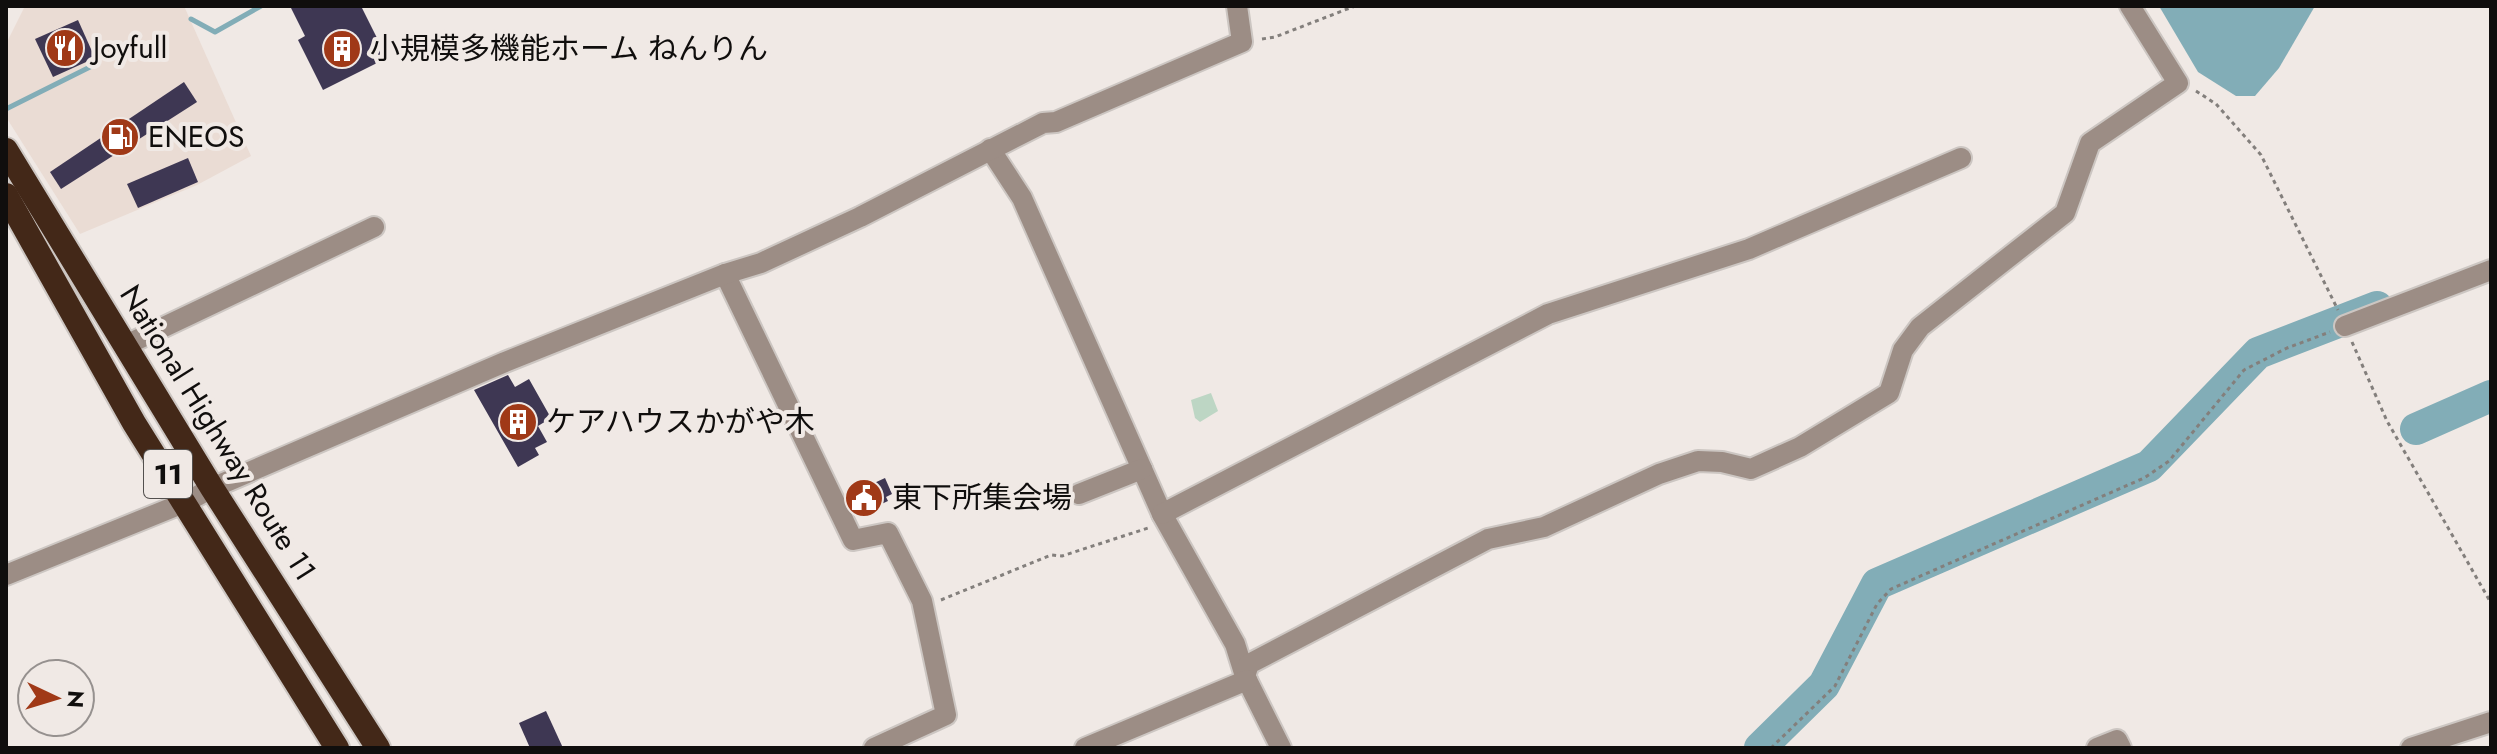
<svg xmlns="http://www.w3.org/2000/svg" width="2497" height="754" viewBox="0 0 2497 754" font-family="Jost,'Noto Sans JP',sans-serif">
<rect width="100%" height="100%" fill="#f0e9e5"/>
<path fill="#eadcd4" d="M25 6H184L251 156 197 185 80 234 6 117V44Z"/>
<path fill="#bdd6c4" d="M1211 393 1218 411 1200 422 1195 418 1191 400Z"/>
<path fill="#82adb7" d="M2159 6H2315L2279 68 2255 96H2236L2198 72Z"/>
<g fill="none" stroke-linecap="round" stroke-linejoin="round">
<g stroke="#82adb7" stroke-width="5">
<path d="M191 19 215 32 261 6"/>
<path d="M6 109 98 63"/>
</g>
<g stroke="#82adb7" stroke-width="32">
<path d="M2416 429 2491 396"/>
<path d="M1760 748 1824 685 1877 584 2149 466 2258 353 2377 307"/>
</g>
</g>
<g fill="#3e3753">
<path d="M290 6H361L387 58 323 90 298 40 305 36Z"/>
<path d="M78 20 95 58 53 77 35 39Z"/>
<path d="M184 82 197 102 61 189 50 172Z"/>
<path d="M188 158 198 182 138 208 127 184Z"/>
<path d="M508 375 515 387 529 379 551 418 538 426 547 442 535 448 539 455 518 467 474 390Z"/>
<path d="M885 478 892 494 886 497 888 501 856 516 846 496Z"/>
<path d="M546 711 563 748H530L519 723Z"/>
</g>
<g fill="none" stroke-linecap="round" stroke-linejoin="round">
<defs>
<g id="minor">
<path d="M990 149 1022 198 1162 514 1235 644 1245 676 1281 748"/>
<path d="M725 274 853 540 888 533 922 601 946 715 874 748"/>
<path d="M2345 326 2491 270"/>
<path d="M126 345 374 227"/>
<path d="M1079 494 1142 469"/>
<path d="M1162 514 1548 314 1749 249 1961 158"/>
<path d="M6 575 186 502 212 488 505 362 725 274 761 263 860 217 1043 123 1056 122 1242 42 1237 6"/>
<path d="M1245 676 1249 664 1488 539 1544 527 1659 474 1698 461 1722 462 1751 469 1800 447 1889 393 1903 350 1920 327 2065 213 2090 143 2178 83 2130 6"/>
<path d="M1085 748 1247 680"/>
<path d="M2097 748 2117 740 2121 748"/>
<path d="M2411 748 2491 722"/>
</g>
<g id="highway">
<path d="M6 150 212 488 378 748"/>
<path d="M6 195 134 423 337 748"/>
</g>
</defs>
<use href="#minor" stroke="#ccc6c2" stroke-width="24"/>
<use href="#highway" stroke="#ccc6c2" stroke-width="28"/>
<g stroke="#837f7c" stroke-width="3" stroke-dasharray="4 4" stroke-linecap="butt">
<path d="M1262 39 1275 37 1355 6"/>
<path d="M2196 91 2216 104 2261 155 2338 310"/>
<path d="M2352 342 2387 421 2491 603"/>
<path d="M941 600 1051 555 1062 556 1148 528"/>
<path d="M1771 748 1835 686 1877 604 1891 589 2144 478 2169 461 2244 370 2287 348 2330 332"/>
</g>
<use href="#minor" stroke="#9c8d85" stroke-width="20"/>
<use href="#highway" stroke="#432818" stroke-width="24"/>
</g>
<defs>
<symbol id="restaurant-disc" viewBox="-11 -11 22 22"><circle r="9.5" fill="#a03917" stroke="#f0e9e5"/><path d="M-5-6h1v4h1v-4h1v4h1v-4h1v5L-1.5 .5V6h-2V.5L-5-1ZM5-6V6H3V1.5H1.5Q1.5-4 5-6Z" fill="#fff"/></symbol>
<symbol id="building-disc" viewBox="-11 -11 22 22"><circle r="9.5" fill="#a03917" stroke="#f0e9e5"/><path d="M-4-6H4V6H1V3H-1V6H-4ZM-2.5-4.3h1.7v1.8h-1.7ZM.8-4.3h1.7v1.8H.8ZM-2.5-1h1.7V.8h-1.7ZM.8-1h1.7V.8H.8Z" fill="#fff"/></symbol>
<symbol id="fuel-disc" viewBox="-11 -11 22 22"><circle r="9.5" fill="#a03917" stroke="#f0e9e5"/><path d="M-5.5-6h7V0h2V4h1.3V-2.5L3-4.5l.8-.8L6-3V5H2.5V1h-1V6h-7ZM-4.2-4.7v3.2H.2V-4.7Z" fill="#fff"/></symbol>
<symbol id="civic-disc" viewBox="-11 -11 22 22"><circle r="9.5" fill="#a03917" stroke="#f0e9e5"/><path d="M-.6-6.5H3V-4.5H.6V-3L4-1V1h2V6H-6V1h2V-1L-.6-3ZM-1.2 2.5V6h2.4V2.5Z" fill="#fff"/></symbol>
</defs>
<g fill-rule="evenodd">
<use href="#restaurant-disc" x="43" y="26" width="44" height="44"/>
<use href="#building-disc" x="320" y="27" width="44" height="44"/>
<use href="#fuel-disc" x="98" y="115" width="44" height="44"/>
<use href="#building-disc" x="496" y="400" width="44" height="44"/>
<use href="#civic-disc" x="842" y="476" width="44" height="44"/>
</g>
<g text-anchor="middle" stroke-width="8" stroke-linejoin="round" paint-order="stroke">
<rect fill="#f0e9e5" stroke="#53504e" stroke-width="2" x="144" y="450" width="48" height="48" rx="6"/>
<g font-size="28" font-weight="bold" fill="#100e0d">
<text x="168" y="484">11</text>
</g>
<g font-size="30" fill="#100e0d" stroke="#f0e9e5" text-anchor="start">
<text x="93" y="58">Joyfull</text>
<text x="370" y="59">小規模多機能ホーム ねんりん</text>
<text x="148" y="147">ENEOS</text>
<text x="546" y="432">ケアハウスかがや木</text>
<text x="892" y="508">東下所集会場</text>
</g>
<g font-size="30" fill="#100e0d" stroke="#f0e9e5">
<text transform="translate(218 433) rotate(58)" y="10">National Highway Route 11</text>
</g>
</g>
<rect width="2497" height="754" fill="none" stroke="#100e0d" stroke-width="16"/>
<g transform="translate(56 698) rotate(94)"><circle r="38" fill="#f0e9e5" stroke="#96918f" stroke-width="2"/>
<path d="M0-6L14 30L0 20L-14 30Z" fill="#a03917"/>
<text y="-12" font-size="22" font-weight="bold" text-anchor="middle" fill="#100e0d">N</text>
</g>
</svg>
